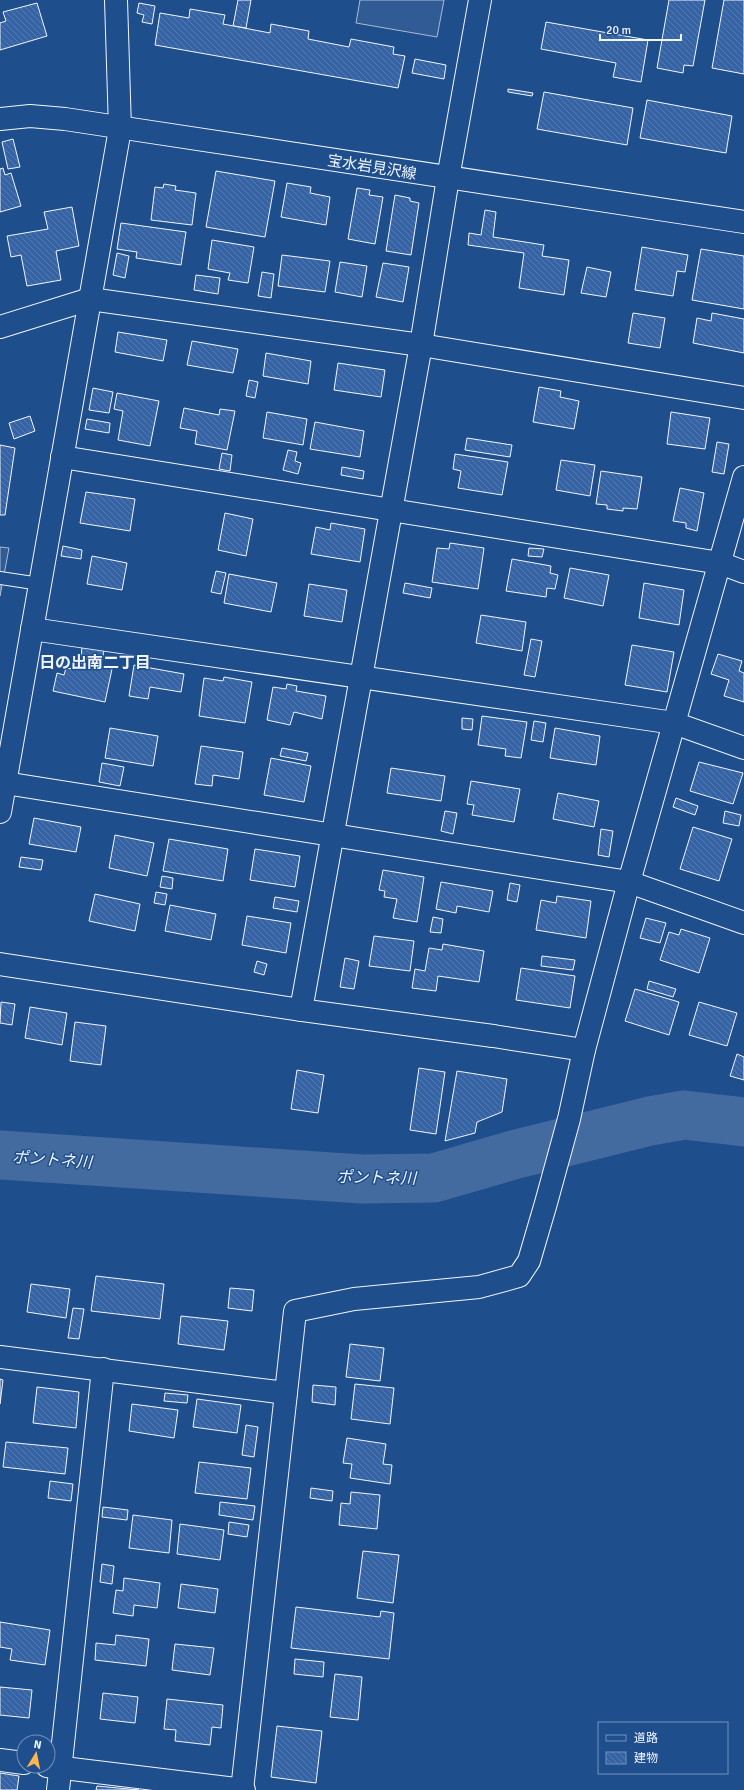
<svg xmlns="http://www.w3.org/2000/svg" width="744" height="1790" viewBox="0 0 744 1790" font-family="Signika,'Noto Sans JP',sans-serif">
<defs>
<pattern id="building-back-hatch" width="6" height="6" patternUnits="userSpaceOnUse"><rect width="6" height="6" fill="#3563a3"/><path d="M-1 5l2 2M0 0l6 6M5-1l2 2" fill="none" stroke="#537ab1"/></pattern>
</defs>
<rect width="100%" height="100%" fill="#1f4e8c"/>
<g fill="#305b95" stroke="#a8bbd7">
<path d="M360 0H444L437 37 356 23Z"/>
<path d="M0 547 9 548 0 596Z"/>
</g>
<g fill="none" stroke-linecap="round" stroke-linejoin="round">
<path stroke="#446ba0" stroke-width="49" d="M0 1155 362 1179 434 1178 513 1155 650 1121 684 1115 744 1122"/>
</g>
<g fill="url(#building-back-hatch)" stroke="#f2f6ff">
<path d="M238 0H251L246 28 233 26Z"/>
<path d="M669 0H705L693 66 684 65 683 73 657 68Z"/>
<path d="M724 0H744V74L712 68Z"/>
<path d="M37 3 47 36 0 50V23L6 21 3 12Z"/>
<path d="M139 3 155 6 152 24 142 22 144 15 137 13Z"/>
<path d="M190 9 225 15 223 24 270 33 271 24 309 31 308 39 349 47 351 39 394 47 393 54 405 56 398 88 155 45 160 13 189 18Z"/>
<path d="M546 22 648 40 641 82 613 77 616 63 541 49Z"/>
<path d="M415 59 446 65 444 79 412 73Z"/>
<path d="M508 89 533 93 532 96 508 92Z"/>
<path d="M544 92 633 108 627 145 537 129Z"/>
<path d="M647 100 732 116 726 153 640 138Z"/>
<path d="M13 139 20 167 8 169 2 142Z"/>
<path d="M3 168 5 175 11 173 21 206 0 212V169Z"/>
<path d="M216 171 275 181 265 237 206 227Z"/>
<path d="M287 183 311 187 310 193 330 197 326 225 281 217Z"/>
<path d="M164 184 176 186 175 190 196 193 192 225 151 220 155 187 163 188Z"/>
<path d="M357 188 370 190 369 195 383 197 375 244 348 239Z"/>
<path d="M395 195 410 198V201L419 203 411 255 386 251Z"/>
<path d="M72 207 79 246 56 251 61 280 27 286 21 255 11 257 7 236 48 229 44 212Z"/>
<path d="M485 210 496 212 493 237 544 245 542 256 569 260 564 295 519 288 524 253 468 245 469 233 481 235Z"/>
<path d="M121 223 186 232 181 265 136 258 137 252 117 249Z"/>
<path d="M212 240 254 247 248 283 228 280 230 273 208 269Z"/>
<path d="M642 247 688 255 685 272 677 271 673 296 635 290Z"/>
<path d="M701 249 744 256V309L692 300Z"/>
<path d="M117 253 129 256 125 278 113 275Z"/>
<path d="M282 255 330 261 325 292 278 286Z"/>
<path d="M340 262 367 266 362 297 335 292Z"/>
<path d="M383 263 409 267 403 302 376 297Z"/>
<path d="M587 267 611 272 606 297 581 293Z"/>
<path d="M262 272 274 274 271 298 258 296Z"/>
<path d="M196 275 220 278 218 294 194 290Z"/>
<path d="M633 313 665 318 660 348 628 343Z"/>
<path d="M712 313 744 319V353L693 343 697 318 711 321Z"/>
<path d="M118 332 167 340 163 361 115 352Z"/>
<path d="M192 341 238 349 233 373 187 365Z"/>
<path d="M266 353 311 361 308 384 263 376Z"/>
<path d="M338 363 385 370 381 397 334 390Z"/>
<path d="M249 380 258 382 255 398 246 396Z"/>
<path d="M539 387 561 391 560 397 579 401 574 429 533 422Z"/>
<path d="M93 388 113 392 109 413 89 410Z"/>
<path d="M117 393 159 401 150 446 118 440 123 411 114 409Z"/>
<path d="M184 408 219 415 220 409 235 411 227 450 195 444 197 431 180 428Z"/>
<path d="M267 412 307 419 303 445 263 438Z"/>
<path d="M671 412 710 418 705 449 667 444Z"/>
<path d="M30 416 35 431 14 439 9 423Z"/>
<path d="M87 419 110 423 109 433 85 429Z"/>
<path d="M315 422 364 431 360 457 310 449Z"/>
<path d="M467 438 512 445 510 457 465 450Z"/>
<path d="M717 442 729 444 724 474 712 472Z"/>
<path d="M0 445 15 448 5 515H0Z"/>
<path d="M288 450 297 452 295 461 301 463 298 474 283 470Z"/>
<path d="M222 453 232 455 230 471 219 469Z"/>
<path d="M455 454 508 462 502 495 458 488 461 471 453 469Z"/>
<path d="M561 460 595 465 590 496 556 490Z"/>
<path d="M342 467 364 471 363 479 341 475Z"/>
<path d="M601 471 642 477 637 509 623 508V511L607 509V505L596 504Z"/>
<path d="M680 488 704 493 697 531 686 528V523L673 521Z"/>
<path d="M86 492 135 499 130 531 80 523Z"/>
<path d="M225 513 253 519 246 556 218 550Z"/>
<path d="M331 523 365 529 360 562 311 554 316 527 330 530Z"/>
<path d="M450 543 484 548 478 589 432 582 437 548 449 549Z"/>
<path d="M63 546 82 550 81 559 61 556Z"/>
<path d="M529 548 544 549 542 557 528 556Z"/>
<path d="M92 556 127 563 122 590 87 584Z"/>
<path d="M512 559 551 566 550 573 558 575 555 589 547 588 546 597 506 591Z"/>
<path d="M570 568 609 575 603 606 564 598Z"/>
<path d="M216 571 226 573 221 594 211 592Z"/>
<path d="M229 574 277 583 271 612 224 603Z"/>
<path d="M405 583 432 588 430 598 403 593Z"/>
<path d="M644 583 684 590 679 625 639 618Z"/>
<path d="M309 584 347 590 342 622 304 616Z"/>
<path d="M481 615 526 622 522 651 476 643Z"/>
<path d="M531 639 542 641 535 677 524 675Z"/>
<path d="M632 645 674 652 667 692 625 685Z"/>
<path d="M82 647 104 650 102 661 81 658Z"/>
<path d="M718 654 742 661 739 671 744 673V702L724 696 729 680 711 674Z"/>
<path d="M75 662 112 669 105 702 53 691 57 673 64 675 66 668 74 669Z"/>
<path d="M134 665 184 674 181 692 150 687 148 699 129 696Z"/>
<path d="M224 677 252 682 245 723 199 716 204 678 223 681Z"/>
<path d="M287 684 297 686 296 691 326 696 322 719 294 712 290 725 267 720 273 687 286 689Z"/>
<path d="M482 716 527 722 521 758 505 756 506 749 478 745Z"/>
<path d="M462 718 473 719 472 730 462 729Z"/>
<path d="M534 721 546 723 543 742 531 740Z"/>
<path d="M110 728 158 736 153 766 105 758Z"/>
<path d="M555 728 600 736 596 765 550 758Z"/>
<path d="M201 746 243 752 239 779 213 775 212 786 195 784Z"/>
<path d="M282 748 308 753 306 761 280 756Z"/>
<path d="M271 758 311 766 304 802 264 795Z"/>
<path d="M699 762 743 773 733 804 690 791Z"/>
<path d="M102 763 124 767 120 786 99 782Z"/>
<path d="M391 768 445 776 441 801 387 793Z"/>
<path d="M471 781 520 789 514 822 472 815 474 805 467 804Z"/>
<path d="M558 793 599 801 594 827 553 819Z"/>
<path d="M676 798 698 806 695 815 673 807Z"/>
<path d="M445 811 457 813 453 834 441 831Z"/>
<path d="M725 811 741 815 739 826 723 823Z"/>
<path d="M34 818 81 827 76 852 29 844Z"/>
<path d="M693 827 732 839 719 881 680 869Z"/>
<path d="M601 829 613 831 609 857 598 855Z"/>
<path d="M115 835 154 843 147 876 109 868Z"/>
<path d="M169 839 228 849 223 881 163 871Z"/>
<path d="M255 849 300 856 295 887 250 880Z"/>
<path d="M21 857 43 860 41 870 19 867Z"/>
<path d="M383 870 424 877 417 922 393 918 397 899 384 897 385 891 379 890Z"/>
<path d="M162 876 173 878 172 889 160 887Z"/>
<path d="M441 882 493 891 489 912 457 906 456 913 436 909Z"/>
<path d="M510 883 520 885 517 902 507 900Z"/>
<path d="M156 892 167 894 165 905 154 903Z"/>
<path d="M95 894 140 904 135 931 89 921Z"/>
<path d="M557 896 591 901 586 938 536 930 541 900 556 903Z"/>
<path d="M275 897 299 901 297 912 273 908Z"/>
<path d="M170 905 216 914 211 940 165 931Z"/>
<path d="M247 916 291 923 286 953 242 945Z"/>
<path d="M433 917 443 919 441 933 430 932Z"/>
<path d="M646 918 666 923 660 943 640 938Z"/>
<path d="M681 929 710 938 699 973 660 960 669 932 679 935Z"/>
<path d="M374 936 414 941 410 971 369 966Z"/>
<path d="M443 944 484 951 479 982 438 976 436 991 412 988 415 969 425 971 429 948 442 950Z"/>
<path d="M542 956 575 960 573 970 541 966Z"/>
<path d="M345 958 359 961 354 989 340 987Z"/>
<path d="M257 961 267 964 264 975 254 972Z"/>
<path d="M521 968 575 976 570 1008 516 1000Z"/>
<path d="M649 981 676 989 673 997 647 989Z"/>
<path d="M635 989 679 1002 669 1035 625 1021Z"/>
<path d="M1 1002 15 1004 12 1025 0 1023Z"/>
<path d="M699 1002 737 1013 727 1046 689 1035Z"/>
<path d="M30 1007 67 1013 62 1045 25 1038Z"/>
<path d="M75 1022 106 1026 101 1065 70 1061Z"/>
<path d="M737 1054 744 1057V1080L730 1076Z"/>
<path d="M419 1068 445 1072 436 1134 410 1130Z"/>
<path d="M297 1070 324 1075 318 1113 291 1109Z"/>
<path d="M457 1071 507 1079 502 1112 477 1122 475 1133 445 1141Z"/>
<path d="M96 1276 164 1284 160 1319 91 1311Z"/>
<path d="M31 1284 70 1289 66 1318 27 1312Z"/>
<path d="M230 1288 254 1290 252 1311 228 1308Z"/>
<path d="M73 1308 84 1309 79 1339 68 1338Z"/>
<path d="M181 1316 228 1321 224 1350 178 1344Z"/>
<path d="M350 1344 384 1348 380 1381 346 1377Z"/>
<path d="M0 1379 3 1380 0 1404Z"/>
<path d="M355 1384 394 1388 390 1424 351 1419Z"/>
<path d="M313 1385 336 1387 335 1405 312 1402Z"/>
<path d="M37 1387 79 1392 76 1428 33 1423Z"/>
<path d="M165 1393 188 1395 187 1403 164 1401Z"/>
<path d="M197 1399 241 1405 237 1433 193 1427Z"/>
<path d="M132 1404 178 1410 174 1438 129 1431Z"/>
<path d="M246 1425 258 1427 254 1457 242 1455Z"/>
<path d="M347 1438 386 1444 383 1464 392 1465 390 1484 350 1478 352 1464 343 1463Z"/>
<path d="M6 1442 68 1448 65 1474 3 1467Z"/>
<path d="M199 1462 251 1468 247 1499 195 1493Z"/>
<path d="M50 1481 73 1484 71 1501 48 1498Z"/>
<path d="M311 1488 333 1491 332 1501 310 1498Z"/>
<path d="M351 1492 380 1495 377 1529 339 1525 341 1503 350 1504Z"/>
<path d="M220 1502 255 1506 253 1520 219 1515Z"/>
<path d="M103 1507 128 1510 127 1520 102 1517Z"/>
<path d="M133 1515 172 1520 169 1553 129 1548Z"/>
<path d="M229 1522 249 1525 247 1537 228 1534Z"/>
<path d="M180 1524 224 1530 220 1560 177 1554Z"/>
<path d="M363 1551 399 1555 393 1603 357 1598Z"/>
<path d="M102 1564 114 1566 112 1584 100 1582Z"/>
<path d="M124 1578 160 1583 157 1608 134 1605 133 1616 113 1613 116 1590 123 1591Z"/>
<path d="M181 1584 218 1589 215 1613 178 1608Z"/>
<path d="M296 1607 380 1617 381 1611 394 1613 389 1659 291 1648Z"/>
<path d="M0 1622 50 1630 45 1665 10 1660 12 1649 0 1647Z"/>
<path d="M116 1635 149 1639 146 1666 95 1660 96 1643 115 1645Z"/>
<path d="M175 1644 214 1648 210 1675 172 1670Z"/>
<path d="M295 1659 324 1662 323 1677 294 1674Z"/>
<path d="M335 1674 362 1677 358 1720 330 1717Z"/>
<path d="M0 1687 32 1690 29 1718 0 1715Z"/>
<path d="M103 1693 138 1697 135 1723 100 1719Z"/>
<path d="M167 1699 223 1705 221 1728 212 1727 210 1745 175 1741 176 1730 164 1729Z"/>
<path d="M277 1726 322 1731 316 1783 271 1777Z"/>
<path d="M0 1773 19 1776 17 1790H0Z"/>
<path d="M97 1786 139 1790H96Z"/>
</g>
<g fill="none" stroke-linecap="round" stroke-linejoin="round">
<defs>
<path id="service" d="M0 578 40 584"/>
<g id="minor">
<path d="M0 327 90 299 421 345 744 398"/>
<path d="M62 457 720 563 744 572"/>
<path d="M32 629 674 723 744 748"/>
<path d="M5 783 629 882 744 923"/>
<path d="M0 812 120 129 116 0"/>
<path d="M493 1036 584 1050 629 882 744 477"/>
<path d="M0 1357 286 1393 295 1311 354 1299 479 1287 519 1276 529 1261 546 1203 569 1119 584 1050"/>
<path d="M0 1760 24 1763"/>
<path d="M47 1766 244 1790"/>
<path d="M58 1790 103 1369"/>
</g>
<g id="tertiary">
<path d="M0 964 301 1010 493 1036"/>
<path d="M301 1010 421 345 448 178 480 0"/>
<path d="M242 1790 286 1393"/>
</g>
<path id="secondary" d="M0 119 30 116 65 119 744 222"/>
</defs>
<use href="#service" stroke="#f2f6ff" stroke-width="14"/>
<use href="#minor" stroke="#f2f6ff" stroke-width="24"/>
<use href="#tertiary" stroke="#f2f6ff" stroke-width="24"/>
<use href="#secondary" stroke="#f2f6ff" stroke-width="24"/>
<use href="#service" stroke="#1f4e8c" stroke-width="12"/>
<use href="#minor" stroke="#1f4e8c" stroke-width="22"/>
<use href="#tertiary" stroke="#1f4e8c" stroke-width="22"/>
<use href="#secondary" stroke="#1f4e8c" stroke-width="22"/>
</g>
<g text-anchor="middle" stroke-width="3" stroke-linejoin="round" paint-order="stroke">
<g font-size="15" fill="#f2f6ff" stroke="#1f4e8c">
<text transform="translate(372 167) rotate(9)" y="5">宝水岩見沢線</text>
</g>
<g font-size="16" font-weight="bold" fill="#f2f6ff" stroke="#1f4e8c">
<text x="95" y="668">日の出南二丁目</text>
</g>
<g font-size="16" font-style="italic" fill="#f2f6ff" stroke="#1f4e8c">
<text transform="translate(52 1159) rotate(4)" y="6">ポントネ川</text>
<text transform="translate(376 1177) rotate(1)" y="6">ポントネ川</text>
</g>
</g>
<rect x="598" y="1722" width="130" height="52" fill="#1f4e8c" stroke="#7391ba"/>
<rect x="606" y="1735" width="20" height="6" fill="#1f4e8c" stroke="#7391ba"/>
<text x="634" y="1742" font-size="12" fill="#f2f6ff">道路</text>
<rect x="606" y="1752" width="20" height="12" fill="url(#building-back-hatch)" stroke="#7391ba"/>
<text x="634" y="1762" font-size="12" fill="#f2f6ff">建物</text>
<g transform="translate(36 1754) rotate(10)"><circle r="19" fill="#1f4e8c" stroke="#7391ba"/>
<path d="M0-3L7 15L0 10L-7 15Z" fill="#ffb74d"/>
<text y="-6" font-size="11" font-weight="bold" text-anchor="middle" fill="#f2f6ff">N</text>
</g>
<path d="M600 34v6h81v-6" fill="none" stroke="#f2f6ff" stroke-width="2"/>
<text x="606" y="34" font-size="12" fill="#f2f6ff" stroke="#1f4e8c" stroke-width="3" paint-order="stroke">20 m</text>
</svg>
